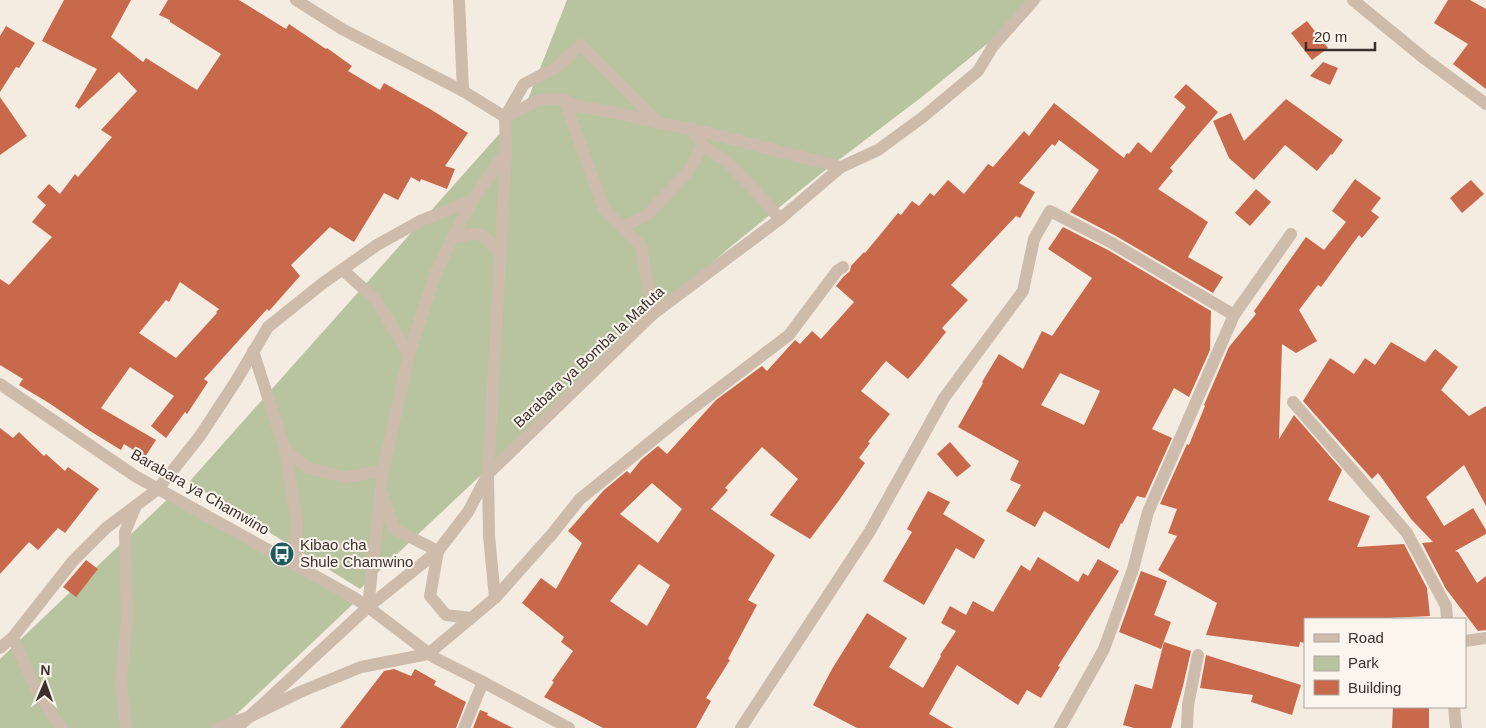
<svg xmlns="http://www.w3.org/2000/svg" width="1486" height="728" viewBox="0 0 1486 728" font-family="Helvetica,sans-serif">
<rect width="100%" height="100%" fill="#f4ebe1"/>
<g fill="#b8c4a0">
<path d="M567 0H1041L923 96 823 172 729 248 619 345 360 589 189 482 526 104Z"/>
<path d="M174 493 353 604 222 728H0V659Z"/>
</g>
<g fill="#c8694b" fill-rule="evenodd">
<path d="M64 0H131L111 37 143 62 146 58 197 90 221 54 170 22V20L159 15 168 0H239L286 29 289 24 326 49 327 48 352 66 348 71 380 90 384 83 430 109 468 133 445 166 455 169 447 189 421 179 420 182 411 177 398 200 384 193 354 242 330 227 291 265 300 276 269 311 267 309 204 379 208 382 187 414 185 412 166 438 151 426 174 396 130 367 101 408 156 440 145 457 124 444 121 450 90 431 49 403 19 385 23 379 0 365V279L9 285 52 237 32 222 46 205 37 197 49 184 60 194 75 174 78 177 112 137 101 130 137 91 119 72 79 109 75 106 97 69 42 41ZM180 282 219 309 216 312 217 313 176 358 139 333 166 300 169 302Z"/>
<path d="M1448 0H1470L1486 9V89L1453 64 1468 44 1434 23Z"/>
<path d="M1307 21 1328 48 1312 60 1291 33Z"/>
<path d="M6 26 35 43 19 68 16 67 0 92V36Z"/>
<path d="M1323 62 1338 68 1330 85 1310 76Z"/>
<path d="M1186 84 1218 112 1170 168 1173 171 1158 189 1208 222 1188 257 1223 277 1213 293 1116 236 1070 212 1099 170 1059 140 1055 146 1052 144 1019 183 1035 192 1020 218 1016 216 951 285 968 300 942 328 946 332 920 365 908 379 886 361 861 391 890 414 868 442 870 443 859 458 865 463 840 499 810 539 770 515 798 479 762 447 725 488 728 490 711 509 775 555 748 600 757 605 728 659 730 660 706 698 711 701 696 728H603L544 697 554 682 552 681 573 651 561 642 564 637 522 603 541 578 556 589 582 543 568 531 604 490 627 471 630 474 641 460 658 446 667 454 716 400 762 366 767 371 795 340 800 344 812 331 821 339 854 302 836 286 843 277 850 271 851 266 864 252 865 253 898 213 901 215 912 201 919 206 930 193 934 196 948 180 964 194 988 164 993 167 1024 131 1029 136 1054 103 1124 158 1127 153 1129 154 1138 142 1151 153 1186 107 1174 97ZM652 483 682 509 658 543 620 514ZM639 564 670 585 647 626 610 601Z"/>
<path d="M0 97 27 136 0 155Z"/>
<path d="M1286 99 1343 140 1332 155 1331 154 1317 171 1285 145 1254 180 1229 158 1213 121 1231 113 1244 141Z"/>
<path d="M1355 179 1381 198 1371 211 1379 217 1362 238 1359 235 1321 287 1318 285 1299 310 1317 341 1296 353 1282 344 1279 439 1294 415 1342 470 1328 500 1370 516 1357 547 1404 544 1427 588 1430 616 1369 619H1305V643L1300 642 1299 647 1206 635 1217 603 1158 570 1177 536 1168 533 1177 509 1160 504 1187 444 1189 445 1205 406 1204 405 1229 347 1256 314 1254 311 1306 237 1324 250 1346 222 1332 211Z"/>
<path d="M1471 180 1484 194 1462 213 1450 198Z"/>
<path d="M1256 189 1271 202 1250 226 1235 213Z"/>
<path d="M1063 227 1108 250 1211 311 1210 350 1189 397 1174 388 1152 429 1172 438 1145 498 1137 496 1122 524 1121 523 1109 549 1044 511 1035 527 1006 511 1021 485 1010 480 1019 461 958 427 983 383 982 382 999 354 1023 369 1042 331 1052 336 1092 278 1048 249ZM1060 373 1100 391 1084 425 1041 405Z"/>
<path d="M1391 342 1425 362 1435 349 1458 367 1441 390 1469 416 1486 406V506L1464 465 1426 497 1444 526 1473 508 1486 530V534L1455 551 1458 552 1477 583 1486 576V630L1478 631 1446 589 1422 543 1433 542 1411 519 1384 481 1378 473 1372 479 1303 401 1330 358 1354 374 1365 358 1375 365Z"/>
<path d="M0 428 13 438 19 432 44 456 46 454 65 471 68 467 99 489 65 533 58 528 38 550 29 542 0 574Z"/>
<path d="M950 442 971 466 957 477 937 454Z"/>
<path d="M928 491 950 502 943 514 985 540 974 559 956 548 924 605 883 581 912 532 907 529Z"/>
<path d="M1038 557 1078 582 1083 573 1088 576 1098 559 1119 571 1058 666 1060 667 1041 698 1027 690 1018 705 957 665 929 714 953 728H857L813 705 832 669 867 613 907 638 889 667 923 688 941 656 940 655 956 631 941 623 950 606 966 615 973 601 993 612 1021 565 1030 571Z"/>
<path d="M86 560 98 569 76 597 63 587Z"/>
<path d="M1141 571 1167 581 1154 615 1171 622 1161 649 1119 632Z"/>
<path d="M1164 642 1191 651 1183 686 1171 728H1134L1123 725 1135 684 1152 689Z"/>
<path d="M1206 655 1301 685 1292 715 1251 702 1253 695 1200 688Z"/>
<path d="M394 669 411 676 415 669 436 681 434 685 466 702 456 728H340L384 671Z"/>
<path d="M1393 707H1429V728H1392Z"/>
<path d="M480 710 488 713 487 715 513 728H473Z"/>
</g>
<g fill="none" stroke-linecap="round" stroke-linejoin="round">
<g stroke="#cdbbac" stroke-width="12">
<path d="M296 0 342 29 463 91 505 117"/>
<path d="M459 0 463 91"/>
<path d="M1353 0 1425 59 1486 104"/>
<path d="M564 99 604 209 641 246 653 314"/>
<path d="M505 117 538 100 564 99 576 106 617 113 659 123"/>
<path d="M693 129 703 146 725 160 754 189 780 219"/>
<path d="M623 227 647 215 687 173 703 146"/>
<path d="M452 239C481 230 481 232 500 254"/>
<path d="M343 270 376 300 409 354"/>
<path d="M253 351 285 450 297 522 296 565"/>
<path d="M0 384 135 476 353 597 368 607 435 658 483 682 569 728"/>
<path d="M1293 402 1407 533 1446 606 1447 619"/>
<path d="M285 450 308 468 345 477 383 471"/>
<path d="M382 494 394 529 438 551 430 596 446 615 471 618"/>
<path d="M495 598 489 536 488 474 506 152 505 117 524 84 557 67 581 45 659 123 693 129 841 167"/>
<path d="M368 607 383 471 409 354 435 275 452 239 472 201 506 152"/>
<path d="M13 637C26 668 40 701 62 728"/>
<path d="M1465 641 1486 638"/>
<path d="M0 648 13 637 73 561 106 528 158 489 200 436 236 381 268 327 323 283 377 245 422 220 472 201"/>
<path d="M1454 707 1456 728"/>
<path d="M126 728 121 682 127 620 125 532 135 508"/>
<path d="M217 728 249 717 300 692 361 667 428 654 495 598 552 534 580 499 680 418 789 335 837 271 843 267"/>
<path d="M237 728 368 607 438 551 468 512 488 474 653 314 780 219 841 167 878 150 923 117 978 71 993 46 1034 0"/>
<path d="M464 728 483 682"/>
<path d="M741 728 870 531 944 398 1023 291 1034 239 1050 211 1112 243 1234 315"/>
<path d="M1060 728 1104 649 1133 569 1148 512 1234 315 1291 234"/>
<path d="M1187 728 1188 705 1198 655"/>
</g>
</g>
<defs>
<symbol id="bus-disc" viewBox="-11 -11 22 22"><circle r="9.5" fill="#1f5a5e" stroke="#fbf5ee"/><path d="M-5-6H5V4H4V6H2V4H-2V6H-4V4H-5ZM-3.5-4V0h7V-4ZM-3.5 1.2v1.5H-2V1.2ZM2 1.2v1.5H3.5V1.2Z" fill="#fff"/></symbol>
</defs>
<g fill-rule="evenodd">
<use href="#bus-disc" x="268" y="540" width="28" height="28"/>
</g>
<g text-anchor="middle" stroke-width="4" stroke-linejoin="round" paint-order="stroke">
<g font-size="15" fill="#3b302b" stroke="#fbf5ee">
<text transform="translate(589 357) rotate(-43)" y="5">Barabara ya Bomba la Mafuta</text>
<text transform="translate(200 492) rotate(30)" y="5">Barabara ya Chamwino</text>
</g>
<g font-size="15" fill="#3b302b" stroke="#fbf5ee" text-anchor="start">
<text x="300" y="550">Kibao cha<tspan x="300" dy="17">Shule Chamwino</tspan></text>
</g>
</g>
<rect x="1304" y="618" width="162" height="90" fill="#fbf5ee" stroke="#aea6a0"/>
<rect x="1314" y="634" width="25" height="8" fill="#cdbbac" stroke="#aea6a0"/>
<text x="1348" y="643" font-size="15" fill="#3b302b">Road</text>
<rect x="1314" y="656" width="25" height="15" fill="#b8c4a0" stroke="#aea6a0"/>
<text x="1348" y="668" font-size="15" fill="#3b302b">Park</text>
<rect x="1314" y="680" width="25" height="15" fill="#c8694b" stroke="#aea6a0"/>
<text x="1348" y="693" font-size="15" fill="#3b302b">Building</text>
<g transform="translate(45 683) rotate(2)" stroke="#fbf5ee" stroke-width="4" paint-order="stroke">
<path d="M0-4L9 19L0 12L-9 19Z" fill="#3b302b"/>
<text y="-8" font-size="14" font-weight="bold" text-anchor="middle" fill="#3b302b">N</text>
</g>
<path d="M1306 42v8h69v-8" fill="none" stroke="#3b302b" stroke-width="2.5"/>
<text x="1314" y="42" font-size="15" fill="#3b302b" stroke="#fbf5ee" stroke-width="4" paint-order="stroke">20 m</text>
</svg>
